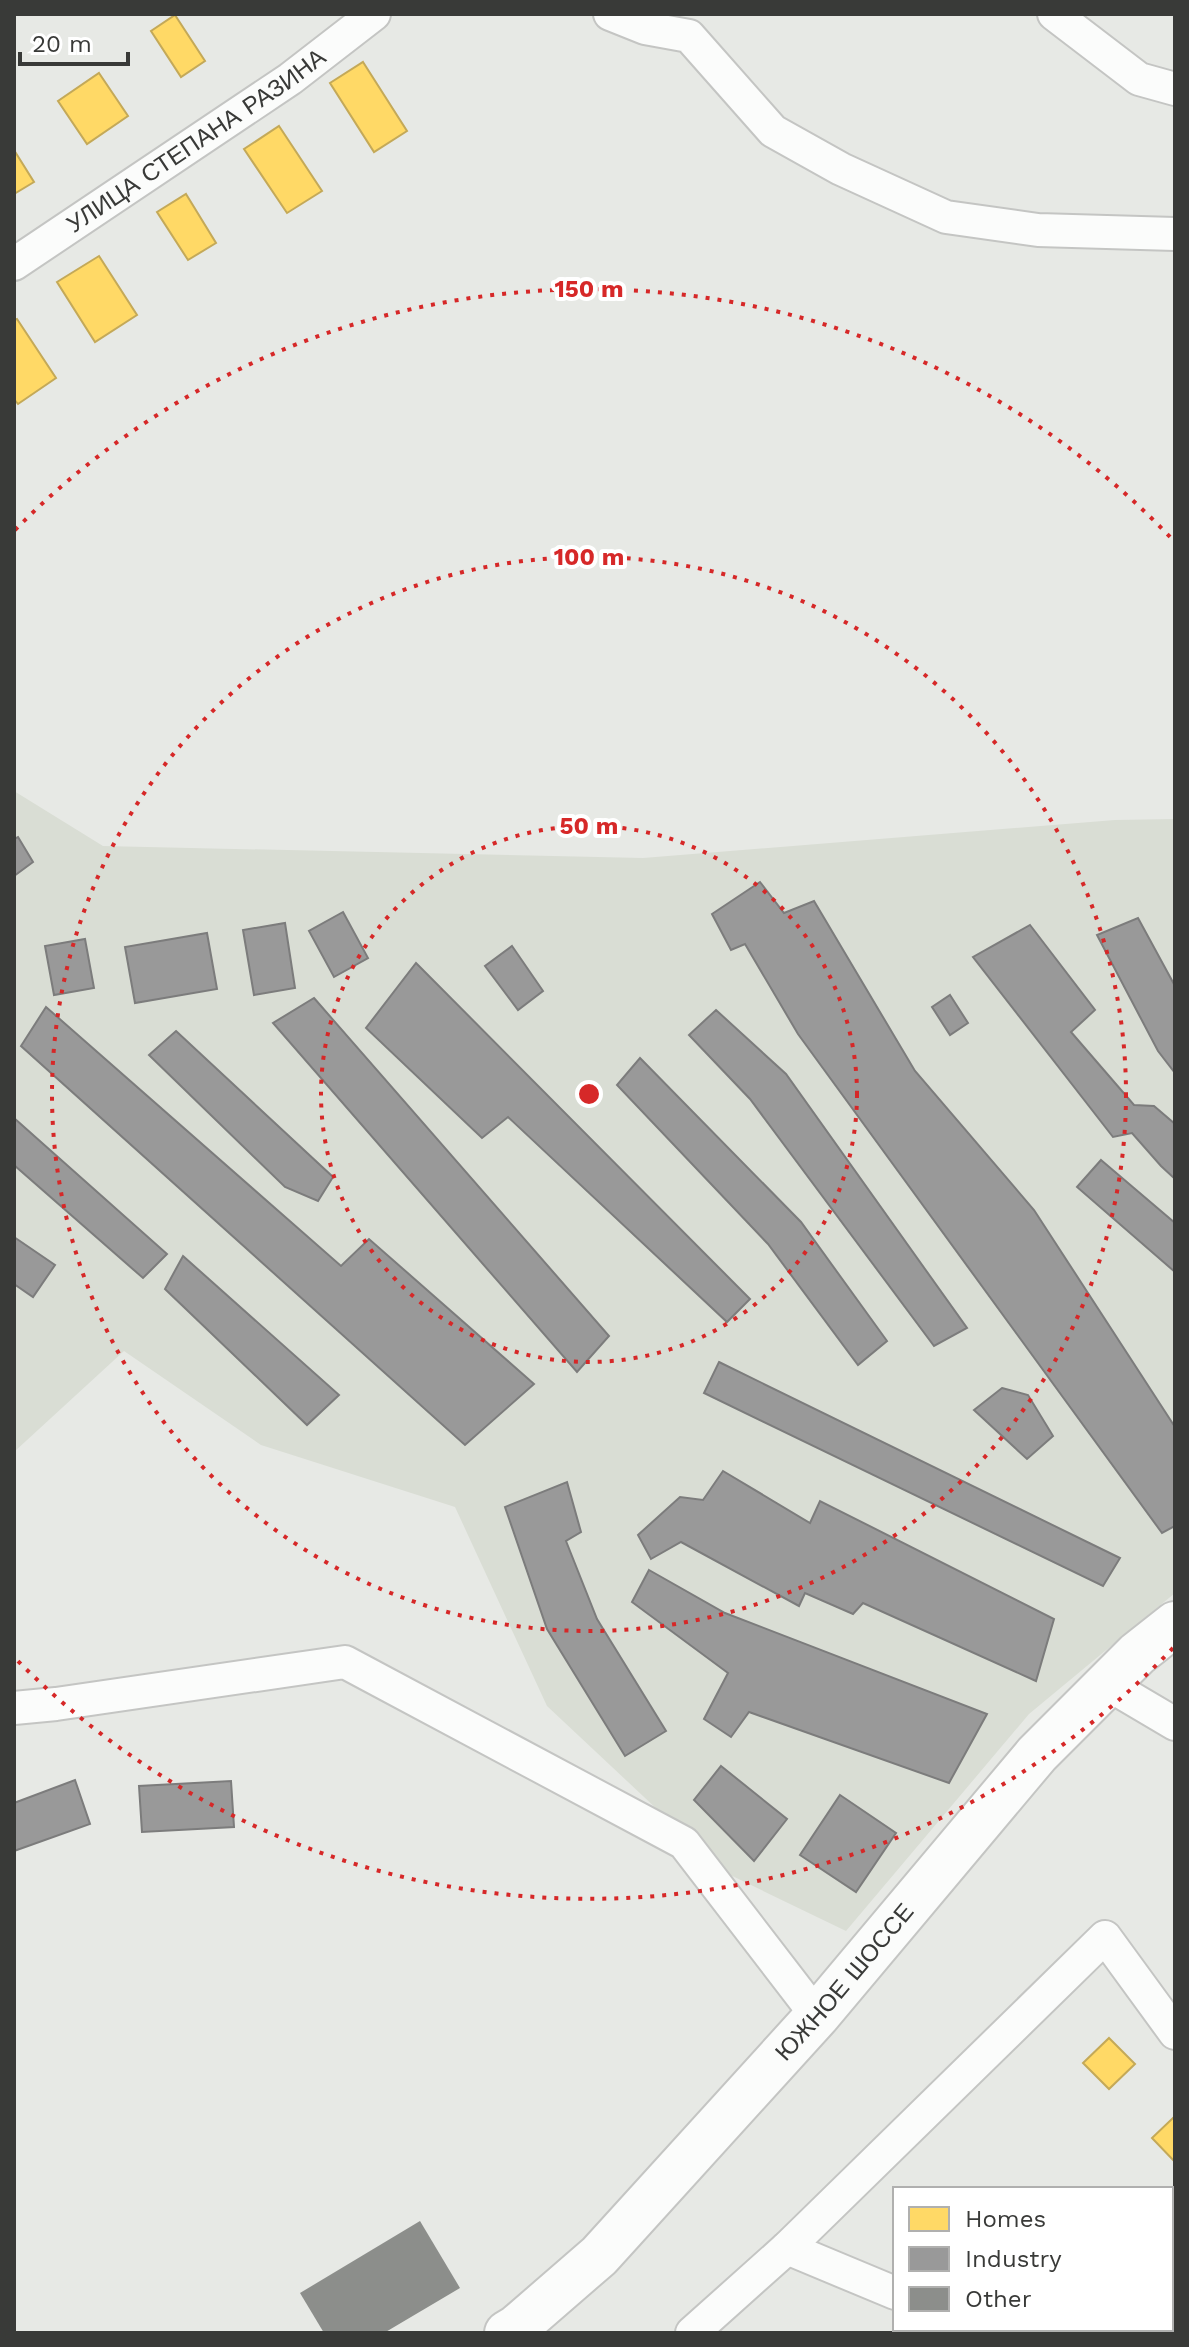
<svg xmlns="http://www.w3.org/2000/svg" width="1189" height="2347" viewBox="0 0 1189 2347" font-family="'Work Sans',sans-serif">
<rect width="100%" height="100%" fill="#e7e9e5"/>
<path fill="#d9ddd4" d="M14 791 103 846 643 858 1115 820 1175 819V1593L1029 1714 846 1931 724 1872 547 1706 455 1507 261 1445 124 1351 14 1452Z"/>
<g fill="#ffd966" stroke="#c4a958" stroke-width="2">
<path d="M175 15 205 61 181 77 151 31Z"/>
<path d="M363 62 407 131 374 152 330 83Z"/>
<path d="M99 73 128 116 87 144 58 101Z"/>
<path d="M279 126 322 191 287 213 244 149Z"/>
<path d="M14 150 34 182 14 194Z"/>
<path d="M186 194 216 243 188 260 157 212Z"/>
<path d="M99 256 137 315 95 342 57 282Z"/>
<path d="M17 319 56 378 18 404 14 399V320Z"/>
<path d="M1109 2038 1135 2064 1109 2089 1083 2063Z"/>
<path d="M1175 2116V2162L1152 2138Z"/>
</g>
<g fill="#999" stroke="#7c7c7c" stroke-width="2">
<path d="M18 837 33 862 14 876V839Z"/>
<path d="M760 882 784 913 814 901 915 1071 1034 1210 1175 1427V1526L1162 1533 798 1034 745 944 731 950 712 914Z"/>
<path d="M343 912 368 958 334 977 309 931Z"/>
<path d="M1138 918 1175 986V1073L1158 1051 1097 935Z"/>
<path d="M285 923 295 988 254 995 243 930Z"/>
<path d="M1030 925 1095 1010 1071 1032 1134 1105 1154 1106 1175 1124V1179L1161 1166 1132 1133 1113 1137 973 957Z"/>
<path d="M207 933 217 989 135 1003 125 947Z"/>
<path d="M85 939 94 988 54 995 45 946Z"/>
<path d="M512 946 543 991 518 1010 485 966Z"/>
<path d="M416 963 750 1299 727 1322 508 1117 482 1138 366 1028Z"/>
<path d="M950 995 968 1023 950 1035 932 1007Z"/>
<path d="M314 998 609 1336 577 1372 273 1023Z"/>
<path d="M46 1007 341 1266 369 1239 534 1384 465 1445 21 1046Z"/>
<path d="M716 1010 786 1074 967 1328 934 1346 750 1099 689 1035Z"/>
<path d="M176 1031 333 1177 318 1201 285 1187 149 1055Z"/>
<path d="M640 1058 801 1222 887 1341 858 1365 768 1244 617 1085Z"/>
<path d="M14 1118 167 1254 143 1278 14 1165Z"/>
<path d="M1101 1160 1175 1223V1272L1077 1187Z"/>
<path d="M14 1237 55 1265 33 1297 14 1284Z"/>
<path d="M183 1256 339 1395 307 1425 165 1289Z"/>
<path d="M719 1362 1120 1558 1103 1586 704 1393Z"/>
<path d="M1002 1388 1028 1395 1053 1436 1027 1459 974 1410Z"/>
<path d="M723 1471 810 1523 820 1501 1054 1619 1036 1681 863 1603 853 1614 805 1593 799 1606 681 1542 651 1559 638 1535 680 1497 703 1500Z"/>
<path d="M567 1482 581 1532 566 1541 597 1619 666 1731 625 1756 547 1629 505 1507Z"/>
<path d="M649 1570 725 1613 987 1714 949 1783 749 1712 731 1737 704 1719 728 1673 632 1602Z"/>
<path d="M721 1766 787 1819 754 1861 694 1800Z"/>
<path d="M75 1780 90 1824 14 1851V1803Z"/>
<path d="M231 1781 234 1827 142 1832 139 1786Z"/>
<path d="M840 1795 896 1833 856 1892 800 1855Z"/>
</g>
<path fill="#8c8e8b" d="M420 2221 460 2288 384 2333H324L300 2293Z"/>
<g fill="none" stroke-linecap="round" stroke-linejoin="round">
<defs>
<g id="street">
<path d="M610 14 645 28 689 36 773 131 841 169 946 217 1038 230 1175 234"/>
<path d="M1054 14 1139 79 1175 89"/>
<path id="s1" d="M14 264 290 79 374 14"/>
<path d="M1109 1685 1175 1724"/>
<path d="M14 1708 56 1704 345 1662 684 1843 817 2016"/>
<path d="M787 2248 895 2293"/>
<path d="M928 2329 931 2333"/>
<path d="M692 2333 787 2248 1105 1937 1175 2033"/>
</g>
<g id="secondary">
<path id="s2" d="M507 2333 517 2327 599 2256 817 2016 1037 1754 1137 1654 1175 1624"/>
</g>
</defs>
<use href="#street" stroke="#c4c5c3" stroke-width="36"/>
<use href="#secondary" stroke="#c4c5c3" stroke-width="48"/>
<use href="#street" stroke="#fbfcfb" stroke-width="32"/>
<use href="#secondary" stroke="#fbfcfb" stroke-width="44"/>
</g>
<g fill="none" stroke="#d62828" stroke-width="4" stroke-dasharray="4 8">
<circle cx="589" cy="1094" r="268"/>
<circle cx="589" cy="1094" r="537"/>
<path d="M1173 1648A805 805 0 0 1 15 1658M15 530A805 805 0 0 1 1173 540"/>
</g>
<g text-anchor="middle" stroke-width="8" stroke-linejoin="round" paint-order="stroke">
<g font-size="24" fill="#393a38" stroke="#fff">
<text dy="8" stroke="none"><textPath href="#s1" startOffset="220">УЛИЦА СТЕПАНА РАЗИНА</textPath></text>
<text dy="8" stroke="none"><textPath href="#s2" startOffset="488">ЮЖНОЕ ШОССЕ</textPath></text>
</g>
</g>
<circle cx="589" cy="1094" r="12" fill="#d62828" stroke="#fff" stroke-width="4"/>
<g font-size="24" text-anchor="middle" font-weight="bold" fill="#d62828" stroke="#fff" stroke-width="8" stroke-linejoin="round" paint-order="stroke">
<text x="589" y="297">150 m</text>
<text x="589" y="565">100 m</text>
<text x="589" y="834">50 m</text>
</g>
<rect width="1189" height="2347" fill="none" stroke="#393a38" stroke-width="32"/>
<rect x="893" y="2187" width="280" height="144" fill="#ffffff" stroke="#b0b0af" stroke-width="2"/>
<rect x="909" y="2207" width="40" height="24" fill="#ffd966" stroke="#b0b0af" stroke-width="2"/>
<text x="965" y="2227" font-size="24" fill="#393a38">Homes</text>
<rect x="909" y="2247" width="40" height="24" fill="#999999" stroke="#b0b0af" stroke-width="2"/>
<text x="965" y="2267" font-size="24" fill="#393a38">Industry</text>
<rect x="909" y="2287" width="40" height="24" fill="#8c8e8b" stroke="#b0b0af" stroke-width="2"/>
<text x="965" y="2307" font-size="24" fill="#393a38">Other</text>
<path d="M20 52v12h108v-12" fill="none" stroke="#393a38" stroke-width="4"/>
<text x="32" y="52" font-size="24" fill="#393a38" stroke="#ffffff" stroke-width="6" paint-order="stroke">20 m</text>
</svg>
